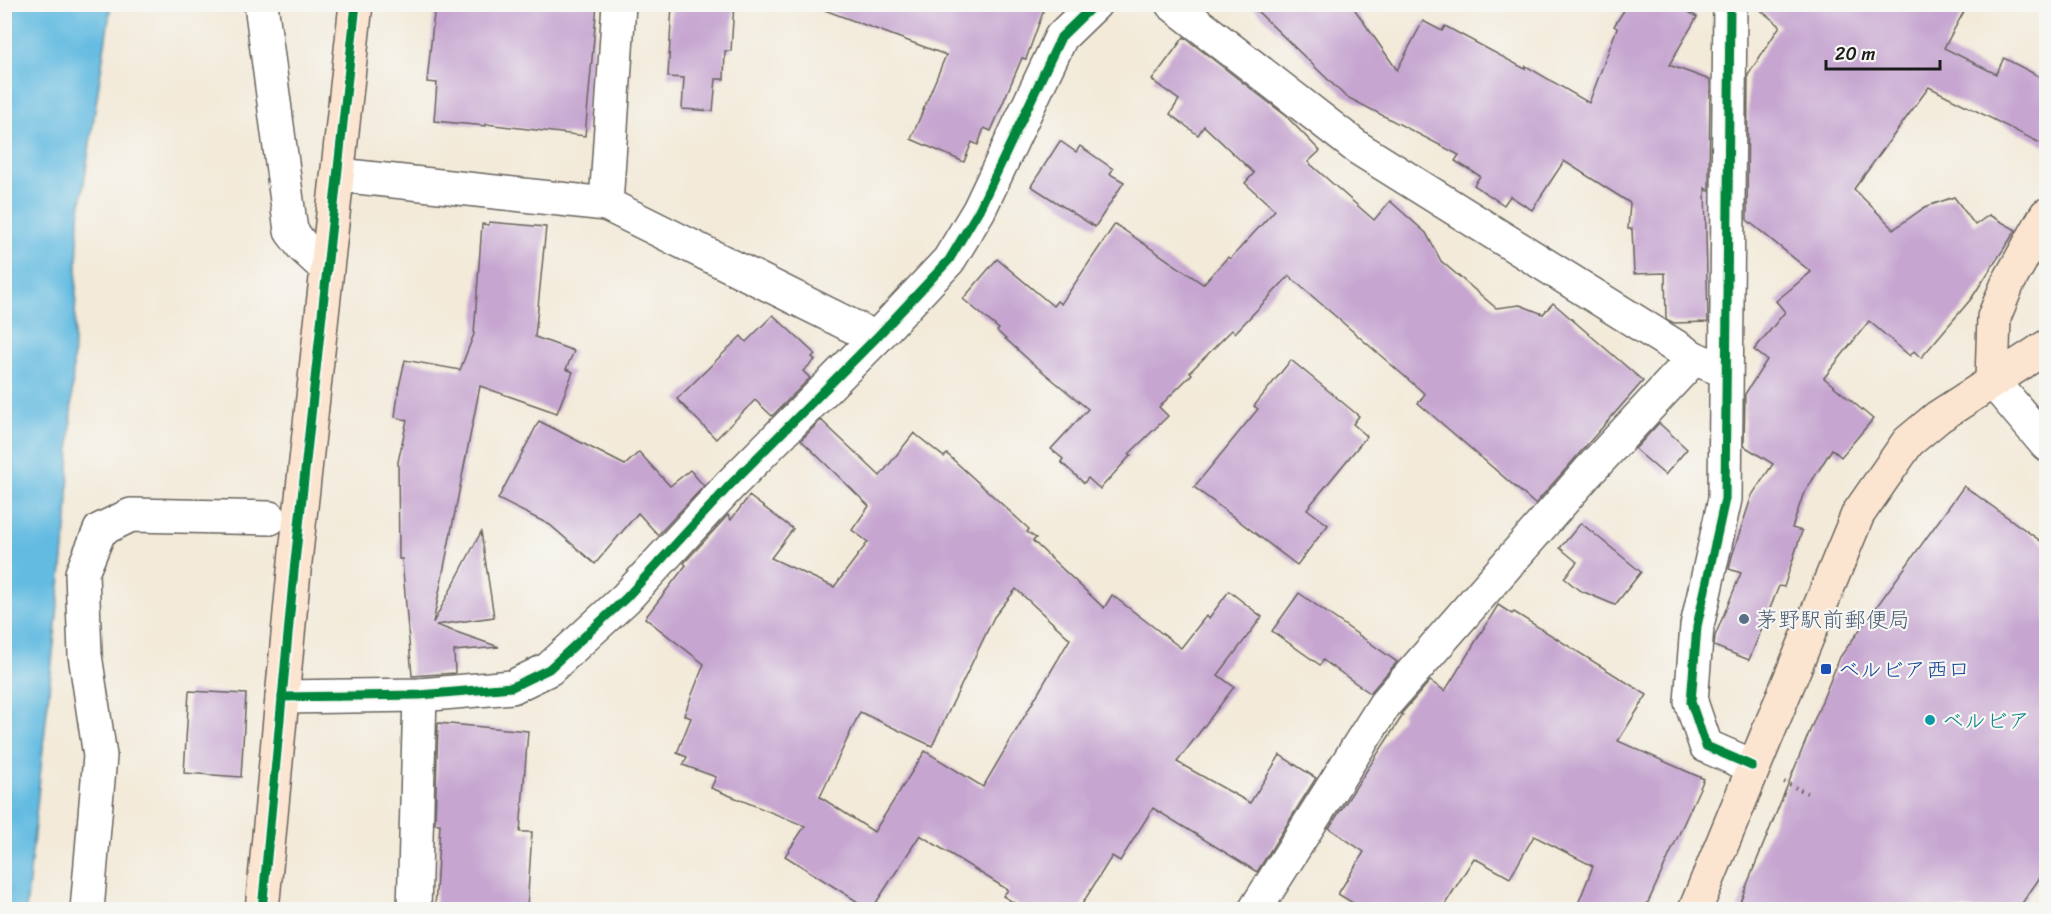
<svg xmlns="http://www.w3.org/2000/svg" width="2051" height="914" viewBox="0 0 2051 914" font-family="Sriracha,'Klee One',sans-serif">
<rect width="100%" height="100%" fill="#f6f6f2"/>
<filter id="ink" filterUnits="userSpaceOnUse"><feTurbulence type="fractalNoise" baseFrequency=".0167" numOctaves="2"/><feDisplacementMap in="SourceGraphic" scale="12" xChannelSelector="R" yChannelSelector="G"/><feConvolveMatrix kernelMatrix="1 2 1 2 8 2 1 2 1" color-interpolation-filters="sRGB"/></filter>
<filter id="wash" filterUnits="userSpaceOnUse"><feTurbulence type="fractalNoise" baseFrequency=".008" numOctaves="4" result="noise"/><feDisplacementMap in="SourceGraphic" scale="24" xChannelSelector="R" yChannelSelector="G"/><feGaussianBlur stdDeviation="1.35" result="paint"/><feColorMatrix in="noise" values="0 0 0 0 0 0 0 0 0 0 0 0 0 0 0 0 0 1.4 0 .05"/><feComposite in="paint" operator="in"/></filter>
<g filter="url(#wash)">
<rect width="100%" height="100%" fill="#f3ead9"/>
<path fill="#64bbe1" stroke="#406c7e" stroke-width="1.5" d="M5 4 111 5 79 216 67 520 26 910 4 909Z"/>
<g id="blocks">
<g fill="#c6a5d0" fill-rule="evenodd">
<path d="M435 4H597L585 136 486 124V126L434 121 437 83 427 82Z"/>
<path d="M672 4H734L731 51H725L724 79H716L713 111 682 109 684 78 668 77Z"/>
<path d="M820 4H1046L1026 59 1022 58 991 131 984 128 978 145 972 142 964 162 911 139 946 55 819 8Z"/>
<path d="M1250 4H1351L1397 70 1423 21 1442 31 1445 26 1525 69 1526 66 1589 103 1617 28 1614 26 1628 4H1676L1697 17 1669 65 1710 80 1709 191 1705 188 1708 322 1674 323 1666 319 1665 273 1634 274 1632 229H1628L1630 203 1564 161 1532 210 1510 196 1504 205 1474 185 1480 176 1455 161 1459 155 1345 96Z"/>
<path d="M1753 4H1968L1944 48 1996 74 2004 58 2046 80V146L1929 87 1854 189 1894 229 1925 207 1954 197 1975 225 1989 215 2016 230 1971 299 1921 358 1914 351 1910 356 1869 321 1824 378 1873 419 1841 457 1832 449 1803 495 1792 528 1802 531 1784 587 1779 586 1749 660 1714 646 1715 636 1741 573 1729 569 1732 556 1752 495 1773 464 1744 446 1745 394 1767 360 1754 350 1785 312 1776 301 1811 272 1747 220 1748 75 1780 26Z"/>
<path d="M1184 37 1285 115 1320 151 1308 162 1374 220 1390 201 1426 233 1441 261 1496 308 1520 305 1543 314 1553 303 1643 381 1535 504 1418 403 1425 394 1289 276 1235 333 1232 330 1190 372 1192 374 1159 407 1168 416 1129 454 1131 455 1100 489 1088 478 1084 483 1061 462 1063 459 1051 449 1088 409 1031 362 997 331 999 329 963 299 997 259 1053 306 1057 301 1061 304 1115 224 1203 284 1228 257 1230 259 1275 210 1245 183 1254 173 1204 126 1198 135 1170 114 1179 100 1152 80Z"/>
<path d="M1060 141 1076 152 1080 146 1113 169 1110 174 1124 182 1095 227 1031 186Z"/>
<path d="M489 222 546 227 535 337 574 351 566 369 573 372 557 413 480 386 433 623 481 532 494 617 436 625 499 647 454 651 455 673 412 676 402 559H399L398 462 407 420 395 417 399 387 405 360 460 370 474 334 482 224 489 225Z"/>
<path d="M773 315 815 354 812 357 815 360 803 371 810 378 772 416 755 400 716 439 677 399 741 336 746 342Z"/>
<path d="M1291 360 1359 416 1353 424 1367 436 1307 509 1328 525 1297 565 1194 487 1258 409 1254 406Z"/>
<path d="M821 420 880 476 914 433 944 457 947 454 1029 529 1027 532 1036 538 1033 541 1104 608 1112 595 1181 648 1206 616 1209 618 1229 591 1262 617 1218 675 1234 687 1177 762 1250 803 1280 755 1316 778 1257 872 1153 808 1120 861 1112 856 1079 909H1024L1003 896 1008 890 920 835 872 909H869L785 856 805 826 711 788 716 777 683 765 687 757 677 753 691 718 684 715 704 664 645 618 686 565 684 563 728 515 731 520 749 496 793 529 771 558 834 587 868 542 852 530 869 506 801 440ZM1016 589 1070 639 983 787 925 751 874 832 820 797 860 712 932 746 994 617Z"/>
<path d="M539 421 625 465 639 452 670 486 690 470 704 486 658 535 638 513 595 564 550 525 498 499Z"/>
<path d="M1659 423 1687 449 1665 475 1635 449Z"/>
<path d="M1964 486 2046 545V869L2018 909H1737L1840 657Z"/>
<path d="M1581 523 1641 572 1615 605 1579 590 1564 578 1577 562 1560 548Z"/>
<path d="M1299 593 1397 662 1370 693 1323 660 1320 665 1272 631Z"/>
<path d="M1498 605 1512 614 1514 612 1647 695 1618 741 1704 779 1645 909H1576L1593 866 1534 836 1510 878 1474 858 1442 909H1363L1338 894 1364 852 1329 828 1403 715 1401 714 1430 681 1445 691Z"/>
<path d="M189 691 246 694 241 777 184 773Z"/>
<path d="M438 723 528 731 520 832H532L527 909H435L440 824H435Z"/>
</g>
</g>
</g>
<g filter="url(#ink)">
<use href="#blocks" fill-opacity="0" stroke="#67645e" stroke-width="1.5"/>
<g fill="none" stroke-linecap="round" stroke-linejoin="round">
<defs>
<g id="street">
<path d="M261 4 291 231 303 247 326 268"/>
<path d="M1172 4 1358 148 1694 358 1713 366"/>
<path d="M1730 4 1725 499 1697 626 1691 702 1706 746 1752 766"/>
<path d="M339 175 606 204 876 338"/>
<path d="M606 204 619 4"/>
<path d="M1992 380 2046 444"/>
<path d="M282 697 420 695 512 687 549 669 626 598 730 485 876 338 949 260 979 210 1061 37 1095 4"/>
<path d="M87 910 100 756 85 655 82 573 100 530 131 515 270 518"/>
<path d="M414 910 420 695"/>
<path d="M1255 910 1385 704 1588 472 1694 358"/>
</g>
<g id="secondary">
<path d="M1992 380 1994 317 2008 283 2046 215"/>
<path d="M262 910 294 571 356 4"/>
<path d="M1695 910 1858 514 1908 442 1938 417 2046 347"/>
</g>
</defs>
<use href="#street" stroke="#67645e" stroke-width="36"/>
<use href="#secondary" stroke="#67645e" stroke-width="36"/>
<path stroke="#67645e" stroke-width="4" stroke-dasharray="1.5 4.5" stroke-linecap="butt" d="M1784 782 1811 795"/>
<use href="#street" stroke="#fff" stroke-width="33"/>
<use href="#secondary" stroke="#fce5d0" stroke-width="33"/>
<defs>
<g id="cycleway">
<path d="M1730 4 1725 499 1697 626 1691 702 1706 746 1752 766"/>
<path d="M282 697 420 695 512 687 549 669 626 598 730 485 876 338 949 260 979 210 1061 37 1095 4"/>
<path d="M262 910 294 571 356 4"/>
</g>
</defs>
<use href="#cycleway" stroke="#f6f6f2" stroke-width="13"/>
<use href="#cycleway" stroke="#00873e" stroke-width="9"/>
</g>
</g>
<circle fill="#5c6f8a" stroke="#f6f6f2" stroke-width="2" cx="1744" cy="619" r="6"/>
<rect fill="#1a4fb4" stroke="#f6f6f2" stroke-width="2" x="1820" y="663" width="12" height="12" rx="3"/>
<circle fill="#0f9aa8" stroke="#f6f6f2" stroke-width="2" cx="1930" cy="720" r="6"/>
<g text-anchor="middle" stroke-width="4.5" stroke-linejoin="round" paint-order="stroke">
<g font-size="22" fill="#4e5e75" stroke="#f6f6f2" text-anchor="start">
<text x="1756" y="627">茅野駅前郵便局</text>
</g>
<g font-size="22" fill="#164399" stroke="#f6f6f2" text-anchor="start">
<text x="1838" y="677">ベルビア西口</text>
</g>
<g font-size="22" fill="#0d838f" stroke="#f6f6f2" text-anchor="start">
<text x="1942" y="728">ベルビア</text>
</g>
</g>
<rect width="2051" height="914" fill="none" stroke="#f6f6f2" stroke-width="24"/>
<path d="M1826 60v9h114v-9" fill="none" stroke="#1c1c1c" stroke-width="3"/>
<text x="1835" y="60" font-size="18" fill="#1c1c1c" stroke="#f6f6f2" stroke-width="4.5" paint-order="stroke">20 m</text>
</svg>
